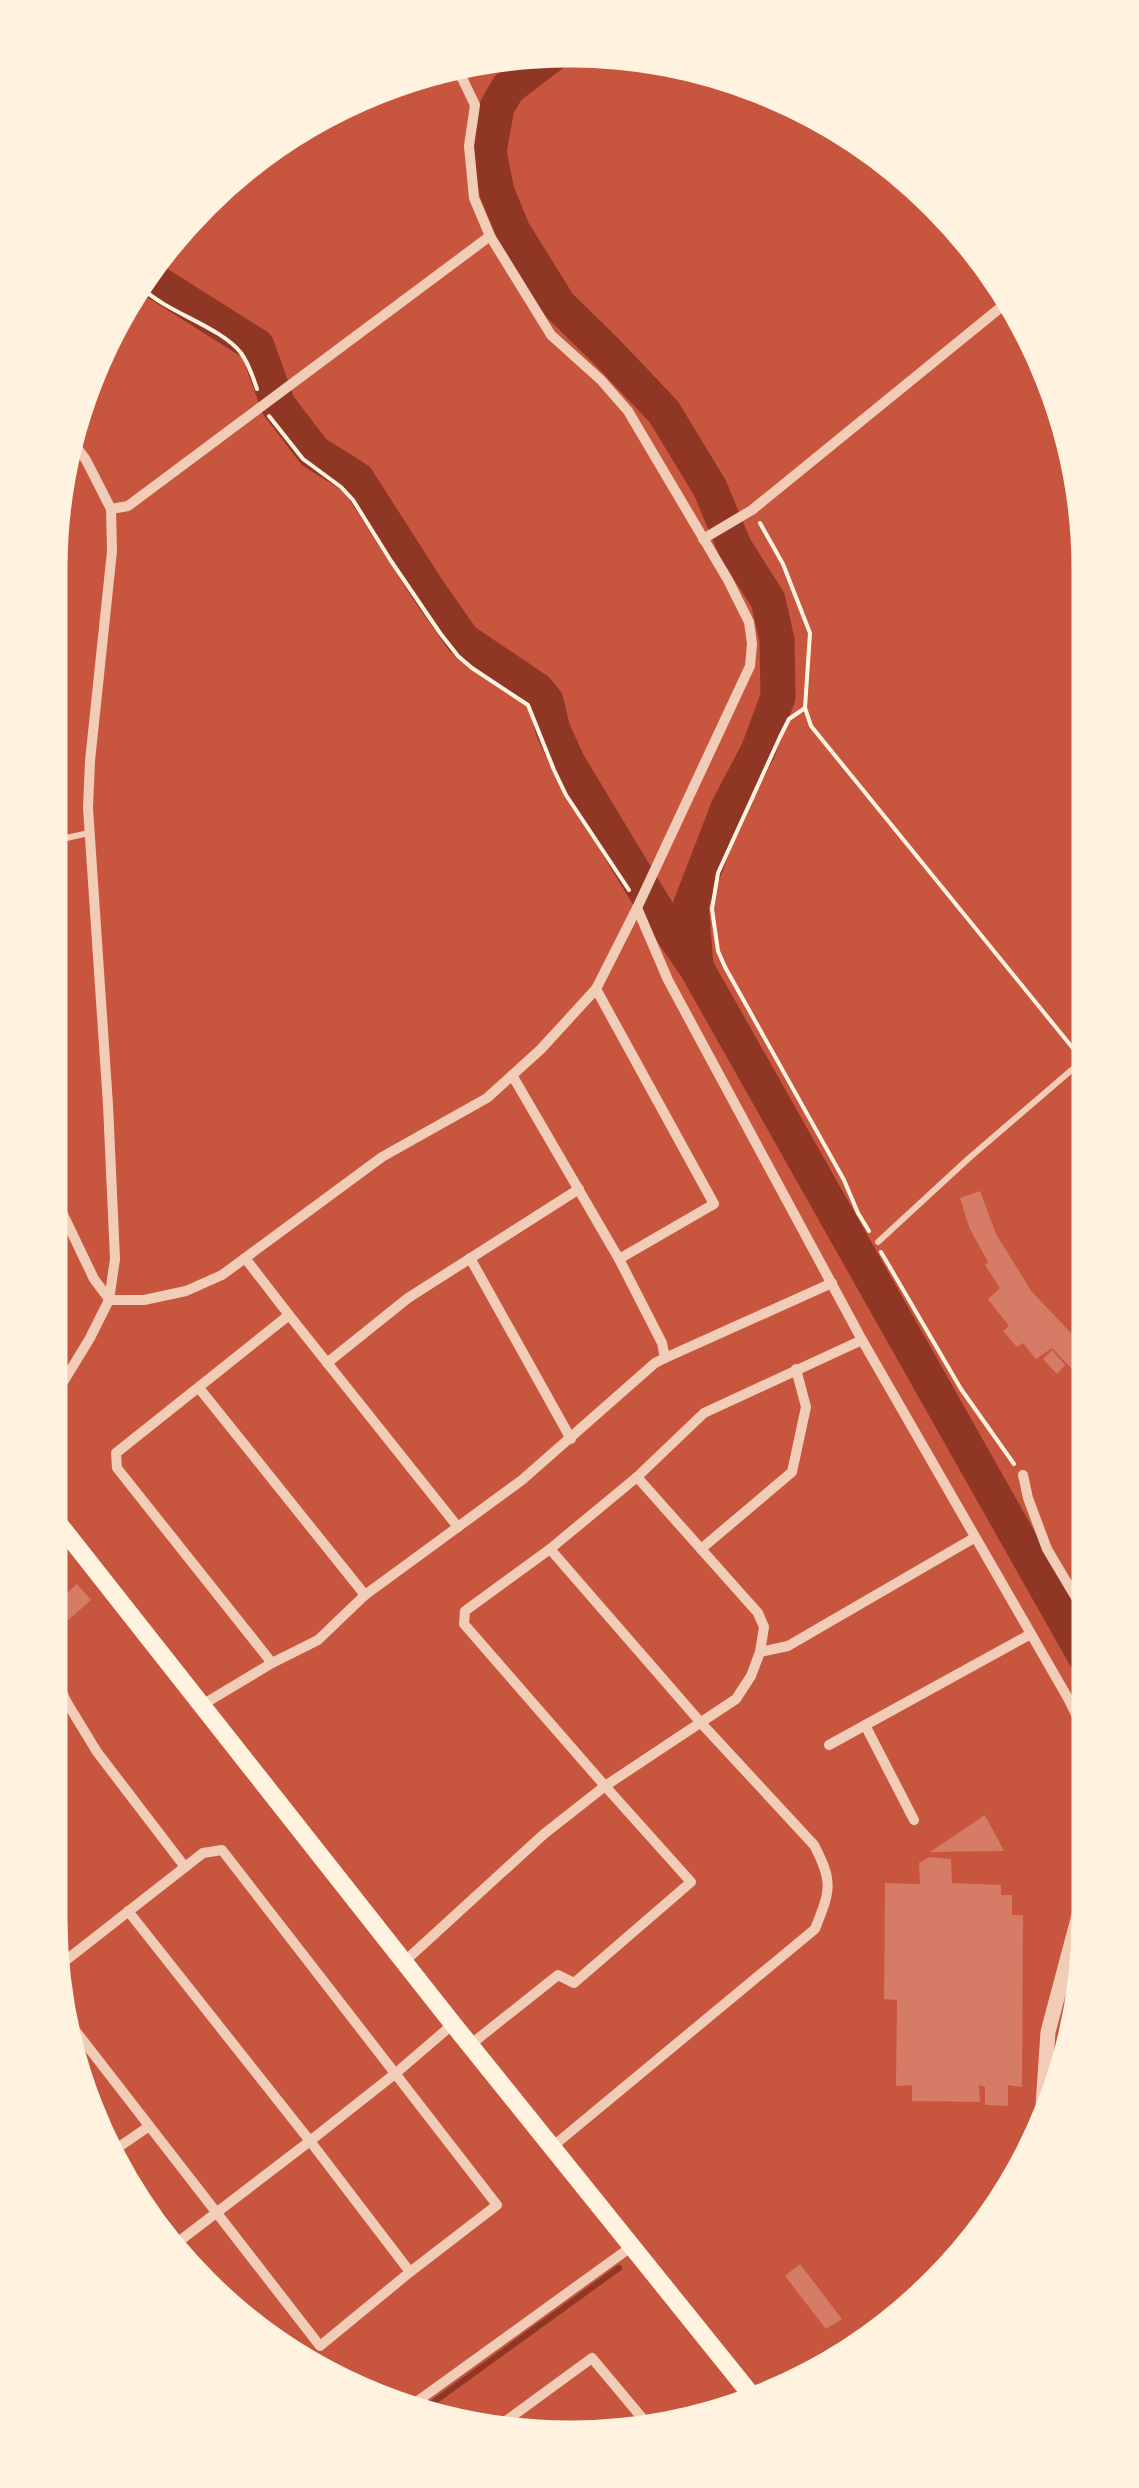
<svg xmlns="http://www.w3.org/2000/svg" width="1139" height="2488" viewBox="0 0 1139 2488" font-family="Overpass,sans-serif">
<rect width="100%" height="100%" fill="#c8553d"/>
<g fill="none" stroke-linecap="round" stroke-linejoin="round">
<g stroke="#8f3625" stroke-width="6">
<path d="M139 2197 150 2200 228 2304"/>
<path d="M420 2412 619 2268"/>
</g>
<g stroke="#8f3625" stroke-width="35">
<path d="M559 49 508 88 497 107 489 152 497 192 513 231 559 305 608 353 664 412 710 488 735 548 768 600 777 640 778 697 758 751 728 808 691 904 696 966"/>
<path d="M150 276 151 279 257 346 278 405 314 452 357 479 428 590 463 640 537 690 546 701 553 730 568 763 656 909 696 967 1091 1667"/>
</g>
</g>
<g fill="#d67c66">
<path d="M980 1191 996 1234 1032 1292 1073 1335 1090 1349V1376L1077 1366 1073 1370 1052 1348 1036 1359 1023 1343 1017 1347 1003 1331 1009 1326 988 1299 1000 1288 985 1265 988 1262 969 1227 960 1198Z"/>
<path d="M1052 1350 1065 1365 1057 1374 1043 1359Z"/>
<path d="M77 1584 91 1600 68 1620 54 1604Z"/>
<path d="M48 1732 64 1754 48 1766Z"/>
<path d="M985 1815 1004 1851 930 1852Z"/>
<path d="M930 1857 951 1859 952 1883 1001 1885V1895H1012V1915H1023L1022 2087 1008 2085V2106L985 2105V2087L979 2085 980 2102 912 2101V2085L896 2086 897 2000 884 1999 885 1883 920 1884 919 1863Z"/>
<path d="M800 2264 842 2319 826 2329 785 2276Z"/>
</g>
<g fill="none" stroke-linecap="round" stroke-linejoin="round">
<g stroke="#fff3e0" stroke-width="4">
<path d="M142 288C168 313 221 327 241 353 249 364 253 377 257 389"/>
<path d="M269 416 303 459 341 487 353 500 391 561 440 633 458 656 472 668 528 705 554 770 566 795 629 890"/>
<path d="M760 523 783 564 810 633 805 708 811 726 1076 1052"/>
<path d="M805 708 789 719 780 737 718 873 712 909 718 951 725 967 844 1180 858 1213 869 1231"/>
<path d="M881 1252 961 1389 1014 1464"/>
</g>
<g stroke="#f1ccb7" stroke-width="6">
<path d="M48 842 89 833"/>
<path d="M878 1242 968 1159 1089 1055"/>
</g>
<g stroke="#f1ccb7" stroke-width="10">
<path d="M111 509 128 506 490 236"/>
<path d="M703 539 752 510 1011 299"/>
<path d="M637 908 668 980 862 1340 1069 1700 1091 1745"/>
<path d="M512 1075 619 1259 714 1204 596 989"/>
<path d="M48 1183 94 1279 109 1299"/>
<path d="M245 1258 289 1315 116 1453 117 1468 272 1663"/>
<path d="M470 1258 571 1439"/>
<path d="M619 1259 662 1343 665 1358 832 1283"/>
<path d="M109 1300H144L186 1291 222 1275 382 1157 487 1098 541 1049 596 989 637 908 750 666 752 644 749 622 728 580 628 411 601 380 551 335 490 236 474 198 469 146 475 105 463 80 455 70"/>
<path d="M289 1315 458 1527"/>
<path d="M327 1363 408 1298 579 1189"/>
<path d="M199 1388 365 1595"/>
<path d="M48 1407 90 1338 109 1300 115 1259 108 1105 88 808 90 761 112 551 111 509 86 460 73 442"/>
<path d="M1023 1475 1028 1498 1047 1549 1091 1623"/>
<path d="M550 1549 702 1724 814 1845C834 1883 830 1891 815 1929L552 2147"/>
<path d="M701 1549 792 1472 806 1407 796 1369"/>
<path d="M760 1652 788 1646 974 1538"/>
<path d="M48 1659 66 1701 97 1752 185 1867"/>
<path d="M202 1705 272 1663 318 1640 365 1595 522 1480 655 1363 665 1358"/>
<path d="M48 1715 66 1701"/>
<path d="M865 1725 914 1820"/>
<path d="M829 1745 1029 1635"/>
<path d="M405 1961 544 1834 605 1786 736 1699 751 1676 760 1652 764 1627 758 1613 637 1477"/>
<path d="M56 1968 203 1853 222 1850 497 2205 410 2272 310 2141 128 1911"/>
<path d="M64 2016 320 2346 410 2272"/>
<path d="M470 2045 558 1975 574 1983 691 1882 605 1786 464 1624 465 1611 550 1549 637 1477 704 1413 862 1340"/>
<path d="M113 2151 148 2127"/>
<path d="M169 2249 310 2141 396 2073 453 2024"/>
<path d="M408 2408 631 2247"/>
<path d="M492 2431 592 2358 653 2431"/>
</g>
<path stroke="#f1ccb7" stroke-width="15" d="M1041 2135 1048 2032 1091 1870"/>
<path stroke="#fff3e0" stroke-width="18" d="M48 1510 453 2024 753 2397"/>
</g>
<path d="M0 0H1139V2488H0ZM569 65H570A504 504 0 0 1 1074 569V1919A504 504 0 0 1 570 2423H569A504 504 0 0 1 65 1919V569A504 504 0 0 1 569 65Z" fill="#fff3e0" fill-rule="evenodd"/>
<path fill="none" stroke="#fff3e0" stroke-width="5" d="M569 65H570A504 504 0 0 1 1074 569V1919A504 504 0 0 1 570 2423H569A504 504 0 0 1 65 1919V569A504 504 0 0 1 569 65Z"/>
</svg>
